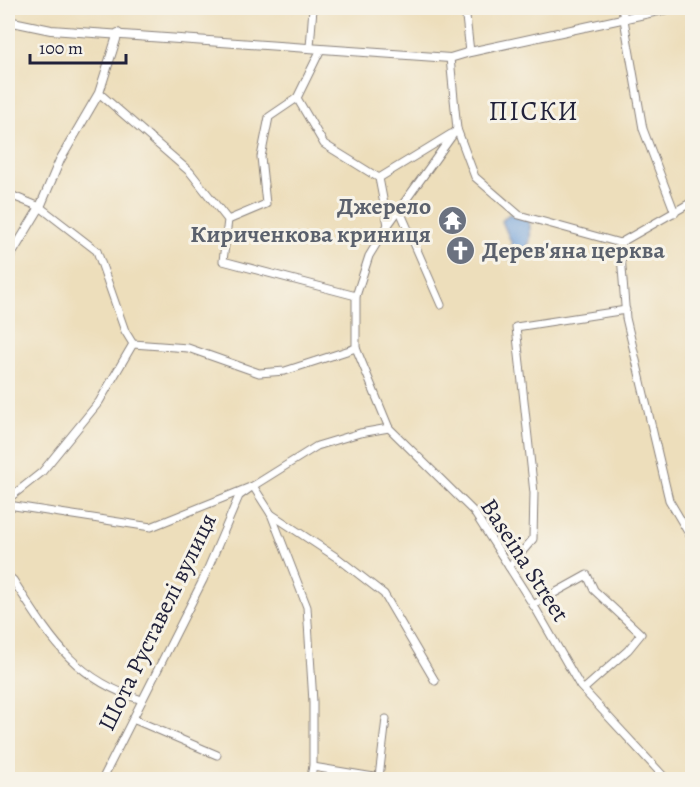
<svg xmlns="http://www.w3.org/2000/svg" width="700" height="787" viewBox="0 0 700 787" font-family="Alegreya,serif">
<rect width="100%" height="100%" fill="#f7f3e8"/>
<filter id="ink" filterUnits="userSpaceOnUse"><feTurbulence type="fractalNoise" baseFrequency=".0167" numOctaves="2"/><feDisplacementMap in="SourceGraphic" scale="12" xChannelSelector="R" yChannelSelector="G"/><feConvolveMatrix kernelMatrix="1 2 1 2 8 2 1 2 1" color-interpolation-filters="sRGB"/></filter>
<filter id="wash" filterUnits="userSpaceOnUse"><feTurbulence type="fractalNoise" baseFrequency=".008" numOctaves="4" result="noise"/><feDisplacementMap in="SourceGraphic" scale="24" xChannelSelector="R" yChannelSelector="G"/><feGaussianBlur stdDeviation="1.35" result="paint"/><feColorMatrix in="noise" values="0 0 0 0 0 0 0 0 0 0 0 0 0 0 0 0 0 1.4 0 .05"/><feComposite in="paint" operator="in"/></filter>
<g filter="url(#wash)">
<rect width="100%" height="100%" fill="#eddebb"/>
<path fill="#71a1db" stroke="#4a628b" stroke-width="1.5" d="M509 214 529 220C530 227 531 233 530 240 526 255 508 267 498 251L508 252 512 244 502 221Z"/>
</g>
<g filter="url(#ink)">
<g fill="none" stroke-linecap="round" stroke-linejoin="round">
<defs>
<g id="minor">
<path d="M465 8 470 52"/>
<path d="M622 8 643 129 675 213"/>
<path d="M310 47 313 8"/>
<path d="M321 49 297 98 324 144 379 178 388 225 369 256 356 296V348L389 428 474 512 537 611 580 686 667 780"/>
<path d="M450 58 457 129 475 177 519 215 620 243 692 202"/>
<path d="M99 93 190 172 228 220 223 261 356 296"/>
<path d="M379 178 451 134"/>
<path d="M8 194 40 207 97 251 125 331 133 344 188 348 259 373 285 371 356 348"/>
<path d="M400 211 441 305"/>
<path d="M228 220 266 204 261 157 269 117 297 98"/>
<path d="M388 225 457 129"/>
<path d="M620 243 626 318 669 500 692 539"/>
<path d="M8 499 42 472 99 402 133 344"/>
<path d="M8 505 151 527 253 486 317 446 360 433 389 428"/>
<path d="M271 514 339 559 384 594 435 681"/>
<path d="M509 567 533 539 534 493 516 327 626 310"/>
<path d="M8 576 13 580C50 637 73 679 142 700"/>
<path d="M533 605 587 575 594 590 641 634 628 650 584 689"/>
<path d="M133 719 217 755"/>
<path d="M313 767 392 780"/>
<path d="M379 777 386 719"/>
<path d="M102 780 203 580 239 496 253 486 271 514 307 607 313 702V767L310 780"/>
</g>
<g id="tertiary">
<path d="M8 21 51 30 450 58 470 52 672 8"/>
<path d="M8 260 40 207 60 160 99 93 118 33"/>
</g>
</defs>
<use href="#minor" stroke="#88807b" stroke-width="9"/>
<use href="#tertiary" stroke="#88807b" stroke-width="10"/>
<use href="#minor" stroke="#fff" stroke-width="7"/>
<use href="#tertiary" stroke="#fff" stroke-width="8"/>
</g>
</g>
<defs>
<symbol id="temple-disc" viewBox="-11 -11 22 22"><circle r="9.5" fill="#6b7280" stroke="#f7f3e8"/><path d="M0-6L5-2H3V0L6.5 2.5H4V6H1.5V3h-3V6H-4V2.5H-6.5L-3 0V-2H-5Z" fill="#fff"/></symbol>
<symbol id="church-disc" viewBox="-11 -11 22 22"><circle r="9.5" fill="#6b7280" stroke="#f7f3e8"/><path d="M-1.2-6h2.4v3.5h3.3v2.4h-3.3V6h-2.4V-.1h-3.3v-2.4h3.3Z" fill="#fff"/></symbol>
</defs>
<g fill-rule="evenodd">
<use href="#temple-disc" x="436" y="204" width="33" height="33"/>
<use href="#church-disc" x="444" y="234" width="33" height="33"/>
</g>
<g text-anchor="middle" stroke-width="6" stroke-linejoin="round" paint-order="stroke">
<g font-size="24" font-weight="bold" fill="#5b616d" stroke="#f7f3e8" text-anchor="end">
<text x="431" y="214">Джерело<tspan x="431" dy="28">Кириченкова криниця</tspan></text>
<text x="482" y="258" text-anchor="start">Дерев'яна церква</text>
</g>
<g font-size="24" fill="#22223b" stroke="#f7f3e8">
<text transform="translate(525 560) rotate(57)" y="8">Baseina Street</text>
<text transform="translate(157 622) rotate(-64)" y="8">Шота Руставелі вулиця</text>
</g>
<g font-size="27" letter-spacing="1.5" fill="#22223b" stroke="#f7f3e8">
<text x="534" y="120">ПІСКИ</text>
</g>
</g>
<rect width="700" height="787" fill="none" stroke="#f7f3e8" stroke-width="30"/>
<path d="M30 54v9h96v-9" fill="none" stroke="#22223b" stroke-width="3"/>
<text x="39" y="54" font-size="18" fill="#22223b" stroke="#f7f3e8" stroke-width="4.5" paint-order="stroke">100 m</text>
</svg>
